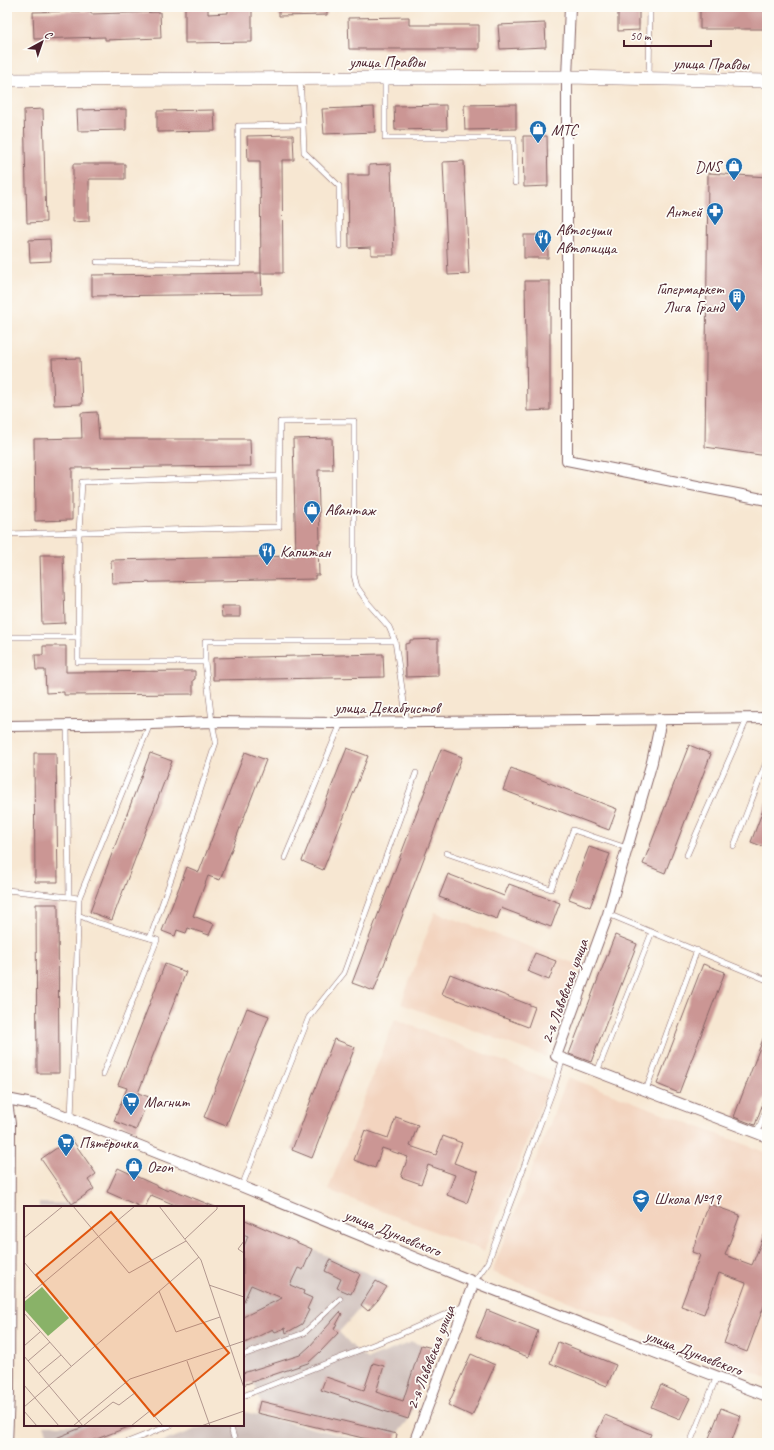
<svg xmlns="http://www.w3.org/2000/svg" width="774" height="1450" viewBox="0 0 774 1450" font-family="Caveat,sans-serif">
<rect width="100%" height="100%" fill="#fdfcf7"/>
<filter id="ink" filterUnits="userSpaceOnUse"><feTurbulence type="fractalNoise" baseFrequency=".025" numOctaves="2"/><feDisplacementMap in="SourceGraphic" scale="8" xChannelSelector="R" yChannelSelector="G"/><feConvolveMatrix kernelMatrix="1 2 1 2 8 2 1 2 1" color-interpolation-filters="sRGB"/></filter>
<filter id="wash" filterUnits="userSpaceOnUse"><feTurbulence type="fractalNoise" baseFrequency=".012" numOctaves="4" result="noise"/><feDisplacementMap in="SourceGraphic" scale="16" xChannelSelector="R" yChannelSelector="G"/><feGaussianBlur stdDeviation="0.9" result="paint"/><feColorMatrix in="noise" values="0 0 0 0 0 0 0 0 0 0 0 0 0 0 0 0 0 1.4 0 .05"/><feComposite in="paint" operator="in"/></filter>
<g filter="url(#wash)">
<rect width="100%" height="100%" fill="#f7e7d2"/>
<g fill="#f3d4bf">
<path d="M435 912 579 965 546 1057 401 1004Z"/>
<path d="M395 1019 551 1080 484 1251 328 1190Z"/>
<path d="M568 1077 767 1153V1378L492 1272Z"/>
</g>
<g fill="#cfc0bb">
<path d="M39 1203 91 1204 106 1207H39Z"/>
<path d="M243 1219 385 1281 383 1284 387 1287 378 1300 368 1311 362 1306 339 1332 354 1348 368 1359 412 1342 432 1348 409 1419 397 1434 395 1443H384L257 1413 260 1401 253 1381 243 1385Z"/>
<path d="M243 1412H245L373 1443H159L208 1425H243Z"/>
<path d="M44 1425H135L86 1443H51Z"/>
</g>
<g id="blocks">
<g fill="#cb9694">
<path d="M185 7H208V14L228 13V7H252V42L185 43Z"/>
<path d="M279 7H327V15L279 16Z"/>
<path d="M618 7H639V30L618 31Z"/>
<rect x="700" y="7" width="67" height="22"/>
<path d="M91 11V14L160 12 161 38 105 40V37L34 39 33 12Z"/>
<path d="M409 17V25H479V49H349L348 18Z"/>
<path d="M545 23 546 47 500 49 498 25Z"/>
<path d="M516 104V129L465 130 464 105Z"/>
<path d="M446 105 447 129 395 130 394 106Z"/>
<path d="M374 107 375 132 324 134 322 109Z"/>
<path d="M43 109 46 222 27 223 24 110Z"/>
<path d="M126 109V130L78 131 77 110Z"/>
<path d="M214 110 215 131 157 132V111Z"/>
<path d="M293 135 294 160H282L283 273H261L260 161H248L247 136Z"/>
<path d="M523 136H547L548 186 524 187Z"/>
<path d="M464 161 469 274 448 275 443 162Z"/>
<path d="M73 164H125V179H89V221L73 222Z"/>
<path d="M391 164 394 255H371V247L349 248 348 175H369V165Z"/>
<path d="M708 173 767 177V456L705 447Z"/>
<rect x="524" y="235" width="24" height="23"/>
<path d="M50 239 51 261 30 262 29 240Z"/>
<path d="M261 273 262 294 92 296V275Z"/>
<path d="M525 281H550V410L527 411Z"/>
<path d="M80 358 82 404 54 405 52 359Z"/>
<path d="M97 412 99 439H250L251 466 72 468V520L35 521 34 439 82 438 81 413Z"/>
<path d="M332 438 333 470H318L320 543H318L319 575H315V579L112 583 111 560 296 556 293 439Z"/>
<path d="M40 555H63L65 623 42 624Z"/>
<path d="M221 606H240V617H222Z"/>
<path d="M438 639V676L406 677 405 644 410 643V640Z"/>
<path d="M43 646H66V672L195 671V679L193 680V694L64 695V692L46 693 45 670H36L35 655H43Z"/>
<path d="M383 654 384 677 213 680V658Z"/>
<path d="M689 745 711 754 665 873 643 864Z"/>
<path d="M347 748 368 756 323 870 302 861Z"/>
<path d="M441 749 462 757 374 991 352 983Z"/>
<path d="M245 752 266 760 220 880 208 876 193 916 214 924 209 935 188 928 186 933 177 930 175 936 162 931 187 867 199 872Z"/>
<path d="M34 753H56L58 882H35Z"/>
<path d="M150 753 172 761 112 920 90 912Z"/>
<path d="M511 768 617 809 609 830 503 790Z"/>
<path d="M766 802H767V848L751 842Z"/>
<path d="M589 847 610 854 590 907 569 899Z"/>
<path d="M448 874 504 896 509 884 560 903 551 927 501 908 497 919 439 897Z"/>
<path d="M36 904H58L59 1073H37Z"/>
<path d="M615 935 637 944 591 1062 569 1054Z"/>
<path d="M535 953 556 961 549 980 527 971Z"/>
<path d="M165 964 186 972 138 1093 149 1097 136 1130 114 1121 127 1088 118 1085Z"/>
<path d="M703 964 725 972 679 1093 657 1084Z"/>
<path d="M450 974 535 1007 528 1027 442 994Z"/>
<path d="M247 1008 269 1016 226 1126 204 1117Z"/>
<path d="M766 1031 767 1092 755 1125 734 1117Z"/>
<path d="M334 1039 355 1047 312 1158 292 1150Z"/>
<path d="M396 1117 418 1125 410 1146 436 1155 443 1136 462 1143 454 1163 478 1172 467 1203 447 1195 455 1175 428 1165 421 1184 401 1177 408 1157 382 1148 375 1168 354 1160 365 1130 388 1138Z"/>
<path d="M71 1138 96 1174 88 1180 94 1189 72 1204 41 1159Z"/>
<path d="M118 1168 168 1191 169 1188 215 1207H180L151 1195 145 1207H141L107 1192Z"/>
<path d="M709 1204 740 1215 725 1255 752 1265 767 1228V1298L747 1352 724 1343 746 1283 719 1273 704 1314 681 1306 700 1255 692 1252Z"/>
<path d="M243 1219 312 1249 303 1270 298 1268 290 1285 304 1291 303 1294 312 1298 307 1309 309 1310 302 1324 286 1333 285 1328 275 1332 273 1329 243 1344V1317L282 1298 251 1285 243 1303V1249L248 1236 243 1234Z"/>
<path d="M330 1260 360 1274 351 1294 337 1288 341 1279 325 1271Z"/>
<path d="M376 1281 387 1287 378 1300 368 1311 361 1305Z"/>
<path d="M487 1310 538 1331 528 1357 476 1336Z"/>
<path d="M340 1312 342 1314 334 1329 339 1332 321 1351 308 1363 243 1385V1373L300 1355 310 1346Z"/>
<path d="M558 1342 616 1365 607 1386 550 1363Z"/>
<path d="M421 1345 432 1348 408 1419 321 1390 326 1377 364 1390 373 1363 384 1366 376 1392 403 1401Z"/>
<path d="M471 1354 495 1365 472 1416 448 1405Z"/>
<path d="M661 1385 690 1398 680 1419 651 1407Z"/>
<path d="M260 1401 397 1434 395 1443H384L257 1413Z"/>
<path d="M721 1408 741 1416 731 1443H707Z"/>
<path d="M605 1415 651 1434 647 1443H609L595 1437Z"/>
<path d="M88 1425H131V1426L86 1443H44Z"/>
</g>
</g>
</g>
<g filter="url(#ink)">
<use href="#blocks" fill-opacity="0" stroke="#876565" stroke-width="1"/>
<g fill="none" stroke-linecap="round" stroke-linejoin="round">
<defs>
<g id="service">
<path d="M649 78 650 7"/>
<path d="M385 79V138H514L515 183"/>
<path d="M303 125 304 152 339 186 340 246"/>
<path d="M97 262 238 264V126L303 125 300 80"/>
<path d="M7 534 279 527 280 422 354 421V575L357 587 368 603 389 627 395 641 407 722"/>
<path d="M7 637H78"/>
<path d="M205 662V641H395"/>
<path d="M67 725 69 897 79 898"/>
<path d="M734 846 767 760"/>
<path d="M446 853 551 889 573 830 627 848"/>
<path d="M687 855 747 719"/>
<path d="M285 858 341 723"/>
<path d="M7 890 69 897"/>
<path d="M608 914 767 980"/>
<path d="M78 915 95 922 157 940 103 1074"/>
<path d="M150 938 177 862 216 742 212 722 205 662H78L79 532 82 482 279 476"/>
<path d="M597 1072 652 932"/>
<path d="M646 1090 697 950"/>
<path d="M71 1119 79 898 150 724"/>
<path d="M757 1133 767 1107"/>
<path d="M242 1186 309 1017 344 973 416 773"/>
<path d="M474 1282 488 1262 554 1087 563 1058"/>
<path d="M243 1355 304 1333 340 1299"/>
<path d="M243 1396 398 1335 464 1306"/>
<path d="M230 1425 234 1438"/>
<path d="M125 1443 171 1425"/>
<path d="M690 1443 717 1376"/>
</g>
<g id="minor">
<path d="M570 7 567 77V460L767 500"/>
<path d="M661 720 652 762 608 914 556 1056 767 1137"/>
<path d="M7 726 150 724 212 722 341 723 767 718"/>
<path d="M7 1099 37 1105 231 1182 474 1282 767 1396"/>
<path d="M7 1102 10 1124 9 1394 7 1443"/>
<path d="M414 1443 474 1282"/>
</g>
<path id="tertiary" d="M7 80 567 77 767 81"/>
</defs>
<use href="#service" stroke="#876565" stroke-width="6"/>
<use href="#minor" stroke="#876565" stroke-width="12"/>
<use href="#tertiary" stroke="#876565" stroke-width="14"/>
<use href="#service" stroke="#fff" stroke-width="5"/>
<use href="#minor" stroke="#fff" stroke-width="10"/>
<use href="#tertiary" stroke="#fff" stroke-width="13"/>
</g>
</g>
<defs>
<symbol id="shop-pin" viewBox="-11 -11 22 30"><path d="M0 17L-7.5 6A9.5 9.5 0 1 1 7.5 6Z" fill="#1f6fb2" stroke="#fdfcf7"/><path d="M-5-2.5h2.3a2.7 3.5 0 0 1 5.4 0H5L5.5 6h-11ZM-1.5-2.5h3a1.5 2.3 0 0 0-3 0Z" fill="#fff"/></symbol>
<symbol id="pharmacy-pin" viewBox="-11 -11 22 30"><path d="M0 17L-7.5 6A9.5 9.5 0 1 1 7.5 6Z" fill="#1f6fb2" stroke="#fdfcf7"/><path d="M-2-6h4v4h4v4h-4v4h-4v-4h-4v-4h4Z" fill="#fff"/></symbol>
<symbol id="restaurant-pin" viewBox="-11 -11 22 30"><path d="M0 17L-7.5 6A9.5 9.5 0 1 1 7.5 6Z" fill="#1f6fb2" stroke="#fdfcf7"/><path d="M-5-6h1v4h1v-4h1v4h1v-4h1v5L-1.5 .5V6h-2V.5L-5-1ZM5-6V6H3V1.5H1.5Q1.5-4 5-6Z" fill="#fff"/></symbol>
<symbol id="building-pin" viewBox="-11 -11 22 30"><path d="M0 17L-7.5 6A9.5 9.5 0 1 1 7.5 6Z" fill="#1f6fb2" stroke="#fdfcf7"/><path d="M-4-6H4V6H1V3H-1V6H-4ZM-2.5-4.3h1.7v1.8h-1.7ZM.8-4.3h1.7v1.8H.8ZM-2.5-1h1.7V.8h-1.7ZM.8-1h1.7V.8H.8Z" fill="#fff"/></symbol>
<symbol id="supermarket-pin" viewBox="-11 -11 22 30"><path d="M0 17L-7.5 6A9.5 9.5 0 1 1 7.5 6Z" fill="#1f6fb2" stroke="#fdfcf7"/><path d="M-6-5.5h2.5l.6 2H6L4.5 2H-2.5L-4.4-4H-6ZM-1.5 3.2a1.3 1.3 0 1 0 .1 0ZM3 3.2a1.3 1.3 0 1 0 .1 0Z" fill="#fff"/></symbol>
<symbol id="school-pin" viewBox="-11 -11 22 30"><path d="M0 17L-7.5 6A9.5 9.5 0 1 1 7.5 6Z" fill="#1f6fb2" stroke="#fdfcf7"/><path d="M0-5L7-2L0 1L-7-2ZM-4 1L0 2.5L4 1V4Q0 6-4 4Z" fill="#fff"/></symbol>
</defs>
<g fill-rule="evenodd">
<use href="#shop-pin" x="528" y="119" width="20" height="27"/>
<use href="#shop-pin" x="724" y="156" width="20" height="27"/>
<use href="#pharmacy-pin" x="705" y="201" width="20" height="27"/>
<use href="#restaurant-pin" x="533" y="228" width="20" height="27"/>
<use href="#building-pin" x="727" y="287" width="20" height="27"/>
<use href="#shop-pin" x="302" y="499" width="20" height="27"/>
<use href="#restaurant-pin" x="257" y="541" width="20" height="27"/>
<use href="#supermarket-pin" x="121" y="1091" width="20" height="27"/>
<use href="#supermarket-pin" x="56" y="1132" width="20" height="27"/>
<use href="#shop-pin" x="124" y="1156" width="20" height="27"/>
<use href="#school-pin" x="631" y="1188" width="20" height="27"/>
</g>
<g text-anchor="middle" stroke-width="3.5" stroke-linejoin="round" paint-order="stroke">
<g font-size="16" fill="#4a1f2b" stroke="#fdfcf7">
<text x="387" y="67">улица Правды</text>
<text transform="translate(711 63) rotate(1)" y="6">улица Правды</text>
<text x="387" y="713">улица Декабристов</text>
<text transform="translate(564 991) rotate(-70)" y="6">2-я Львовская улица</text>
<text transform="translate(393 1232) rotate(22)" y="6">улица Дунаевского</text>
<text transform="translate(694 1352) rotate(21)" y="6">улица Дунаевского</text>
<text transform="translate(430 1357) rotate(-69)" y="6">2-я Львовская улица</text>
</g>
<g font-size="16" fill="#4a1f2b" stroke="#fdfcf7" text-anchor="start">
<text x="551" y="135">МТС</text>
<text x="721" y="172" text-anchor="end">DNS</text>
<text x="702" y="217" text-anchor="end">Антей</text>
<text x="556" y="235">Автосуши<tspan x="556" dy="18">Автопицца</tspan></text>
<text x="724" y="294" text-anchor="end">Гипермаркет<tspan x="724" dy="18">Лига Гранд</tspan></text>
<text x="325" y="515">Авантаж</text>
<text x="280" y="557">Капитан</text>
<text x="144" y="1107">Магнит</text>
<text x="79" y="1148">Пятёрочка</text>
<text x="147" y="1172">Ozon</text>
<text x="654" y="1204">Школа №19</text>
</g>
</g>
<g transform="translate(24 1206)">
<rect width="220" height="220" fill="#f7e7d2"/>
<path d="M18 81 45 112 24 130 0 103V96Z" fill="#89b268"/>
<path fill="none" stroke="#b2978f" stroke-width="1" d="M49 0 105 67 162 35M135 0 177 54 220 182M0 32 39 0M161 33 193 3V0M220 35 214 43 220 47M0 56 139 220M185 79 220 91M135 85 152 126 196 111M0 93 111 0M0 107 47 160M0 140 16 126M0 150 59 220 89 196 95 199 112 186M4 155 26 136M163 155 186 220M15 167 37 149M0 179 35 220M0 201 175 51M0 205 13 220M49 220 106 173 220 135M107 220 127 204M177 220 220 205"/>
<path fill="#e0560e" fill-opacity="0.15" stroke="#e0560e" stroke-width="2" d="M87 6 205 147 130 210 12 69Z"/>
<rect width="220" height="220" fill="none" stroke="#4a1f2b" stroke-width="2"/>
</g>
<rect width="774" height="1450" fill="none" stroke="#fdfcf7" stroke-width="24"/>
<g transform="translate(42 42) rotate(40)" stroke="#fdfcf7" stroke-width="3" paint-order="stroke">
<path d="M0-3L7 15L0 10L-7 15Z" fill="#4a1f2b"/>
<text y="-6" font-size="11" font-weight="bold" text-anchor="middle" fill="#4a1f2b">С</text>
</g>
<path d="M624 40v6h87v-6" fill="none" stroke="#4a1f2b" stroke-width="2"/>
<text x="630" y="40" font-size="12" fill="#4a1f2b" stroke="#fdfcf7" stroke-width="3" paint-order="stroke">50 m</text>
</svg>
